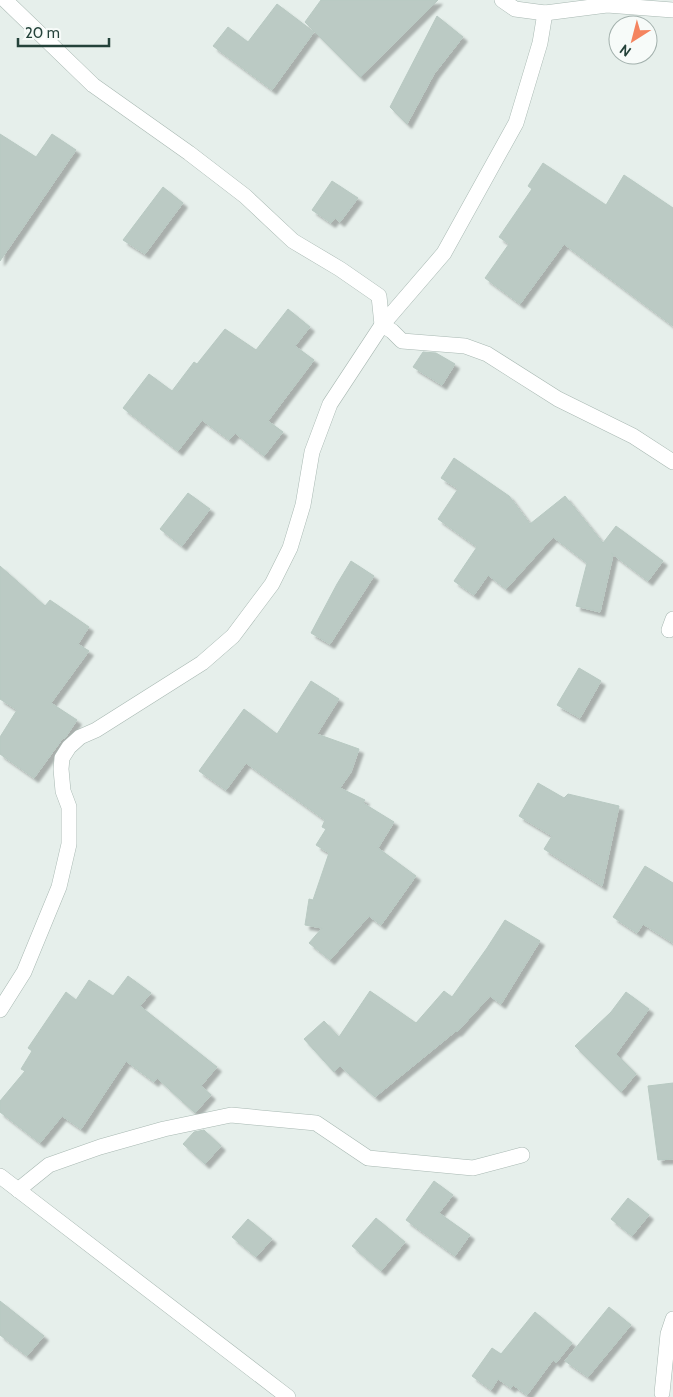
<svg xmlns="http://www.w3.org/2000/svg" width="673" height="1397" viewBox="0 0 673 1397" font-family="Cabin,sans-serif">
<defs>
<filter id="shadow"><feDropShadow dx="4.5" dy="4.5" stdDeviation="1" flood-color="#0004"/></filter>
</defs>
<rect width="100%" height="100%" fill="#e6efeb"/>
<g fill="#bbcac4" stroke="#b8c9c2" filter="url(#shadow)">
<path d="M321 0H438L360 77 305 22Z"/>
<path d="M277 4 314 32 272 90 213 46 228 27 248 42Z"/>
<path d="M437 16 463 37 434 74 407 124 390 107Z"/>
<path d="M0 134 36 157 52 134 76 150 0 261Z"/>
<path d="M543 163 606 205 624 175 673 208V326L564 244 520 304 485 278 509 244 499 237 532 189 528 186Z"/>
<path d="M332 181 358 198 340 222 335 218 331 223 312 210Z"/>
<path d="M163 187 183 203 145 254 123 240Z"/>
<path d="M288 309 310 327 295 346 314 360 268 421 283 432 264 456 235 433 229 440 202 420 178 451 123 408 149 374 172 391 194 362 197 364 225 329 256 350Z"/>
<path d="M423 352 436 353 455 364 442 385 413 367Z"/>
<path d="M454 458 509 496 530 524 565 496 603 543 616 526 663 561 648 581 611 553 613 555 600 612 576 606 587 563 553 537 506 589 488 575 474 595 454 581 477 547 438 519 458 489 441 478Z"/>
<path d="M188 493 210 509 182 546 160 529Z"/>
<path d="M351 561 374 576 330 644 311 633 337 584Z"/>
<path d="M0 566 45 606 50 600 89 627 78 644 89 651 51 703 77 720 65 738H63L34 778 0 754V737L17 710 0 699Z"/>
<path d="M579 668 601 681 580 718 557 705Z"/>
<path d="M311 681 339 699 317 734 359 749 351 772 340 788 365 800 363 803 394 822 378 848 416 876 381 925 369 916 330 960 309 943 322 928 305 925 309 899 313 900 329 853 316 845 326 829 322 827 325 820 246 763 226 790 199 771 244 709 277 734Z"/>
<path d="M538 783 564 798 568 794 619 806 602 886 544 849 552 836 519 816Z"/>
<path d="M645 866 673 883V943L643 924 637 933 613 917Z"/>
<path d="M505 920 540 941 501 1004 490 996 457 1032 456 1031 375 1097 340 1066 334 1072 304 1039 324 1021 339 1037 370 991 416 1023 444 991 452 997 487 948Z"/>
<path d="M128 976 151 993 140 1006 217 1067 201 1086 211 1095 195 1113 157 1078 154 1082 126 1061 81 1129 62 1116 40 1143 0 1112V1101L25 1071 21 1069 32 1051 28 1048 66 992 76 1000 89 980 113 996Z"/>
<path d="M626 992 649 1009 616 1054 636 1074 621 1092 575 1046 611 1012Z"/>
<path d="M673 1083V1159L658 1160 648 1086Z"/>
<path d="M204 1130 221 1146 205 1164 183 1144 194 1132Z"/>
<path d="M434 1181 453 1195 439 1213 470 1235 455 1256 406 1220Z"/>
<path d="M628 1198 649 1215 632 1236 611 1219Z"/>
<path d="M376 1218 405 1242 381 1271 352 1246Z"/>
<path d="M248 1219 272 1239 256 1257 232 1237Z"/>
<path d="M0 1301 44 1336 27 1356 0 1335Z"/>
<path d="M609 1307 631 1325 588 1377 565 1361Z"/>
<path d="M535 1312 572 1343 556 1363 553 1360 527 1395 513 1385 511 1388 498 1379 491 1390 472 1376 492 1348 501 1354Z"/>
</g>
<g fill="none" stroke-linecap="round" stroke-linejoin="round">
<defs>
<g id="street">
<path d="M5 0 93 85 189 153 245 196 293 241 340 269 379 296 382 325 392 331 402 341 465 346 487 354 558 399 633 436 673 462"/>
<path d="M502 0 515 9 545 13 607 5 673 10"/>
<path d="M669 630 673 619"/>
<path d="M0 1010 24 972 59 887 69 844V807L63 791 61 769 62 758 69 747 80 737 96 730 202 663 233 636 272 584 290 548 303 505 312 452 330 404 382 325 444 253 516 123 540 43 545 13"/>
<path d="M0 1176 288 1397"/>
<path d="M18 1190 49 1165 100 1147 164 1129 231 1115 316 1123 368 1158 473 1168 522 1155"/>
<path d="M662 1393 668 1334 673 1319"/>
</g>
</defs>
<use href="#street" stroke="#a8b8b2" stroke-width="16"/>
<use href="#street" stroke="#fff" stroke-width="15"/>
</g>
<g transform="translate(633 40) rotate(216)"><circle r="24" fill="#f7fbf9" stroke="#a3b1ad"/>
<path d="M0-4L9 19L0 12L-9 19Z" fill="#f4845f"/>
<text y="-8" font-size="14" font-weight="bold" text-anchor="middle" fill="#24423a">N</text>
</g>
<path d="M18 38v8h91v-8" fill="none" stroke="#24423a" stroke-width="2.5"/>
<text x="25" y="38" font-size="15" fill="#24423a" stroke="#f7fbf9" stroke-width="4" paint-order="stroke">20 m</text>
</svg>
